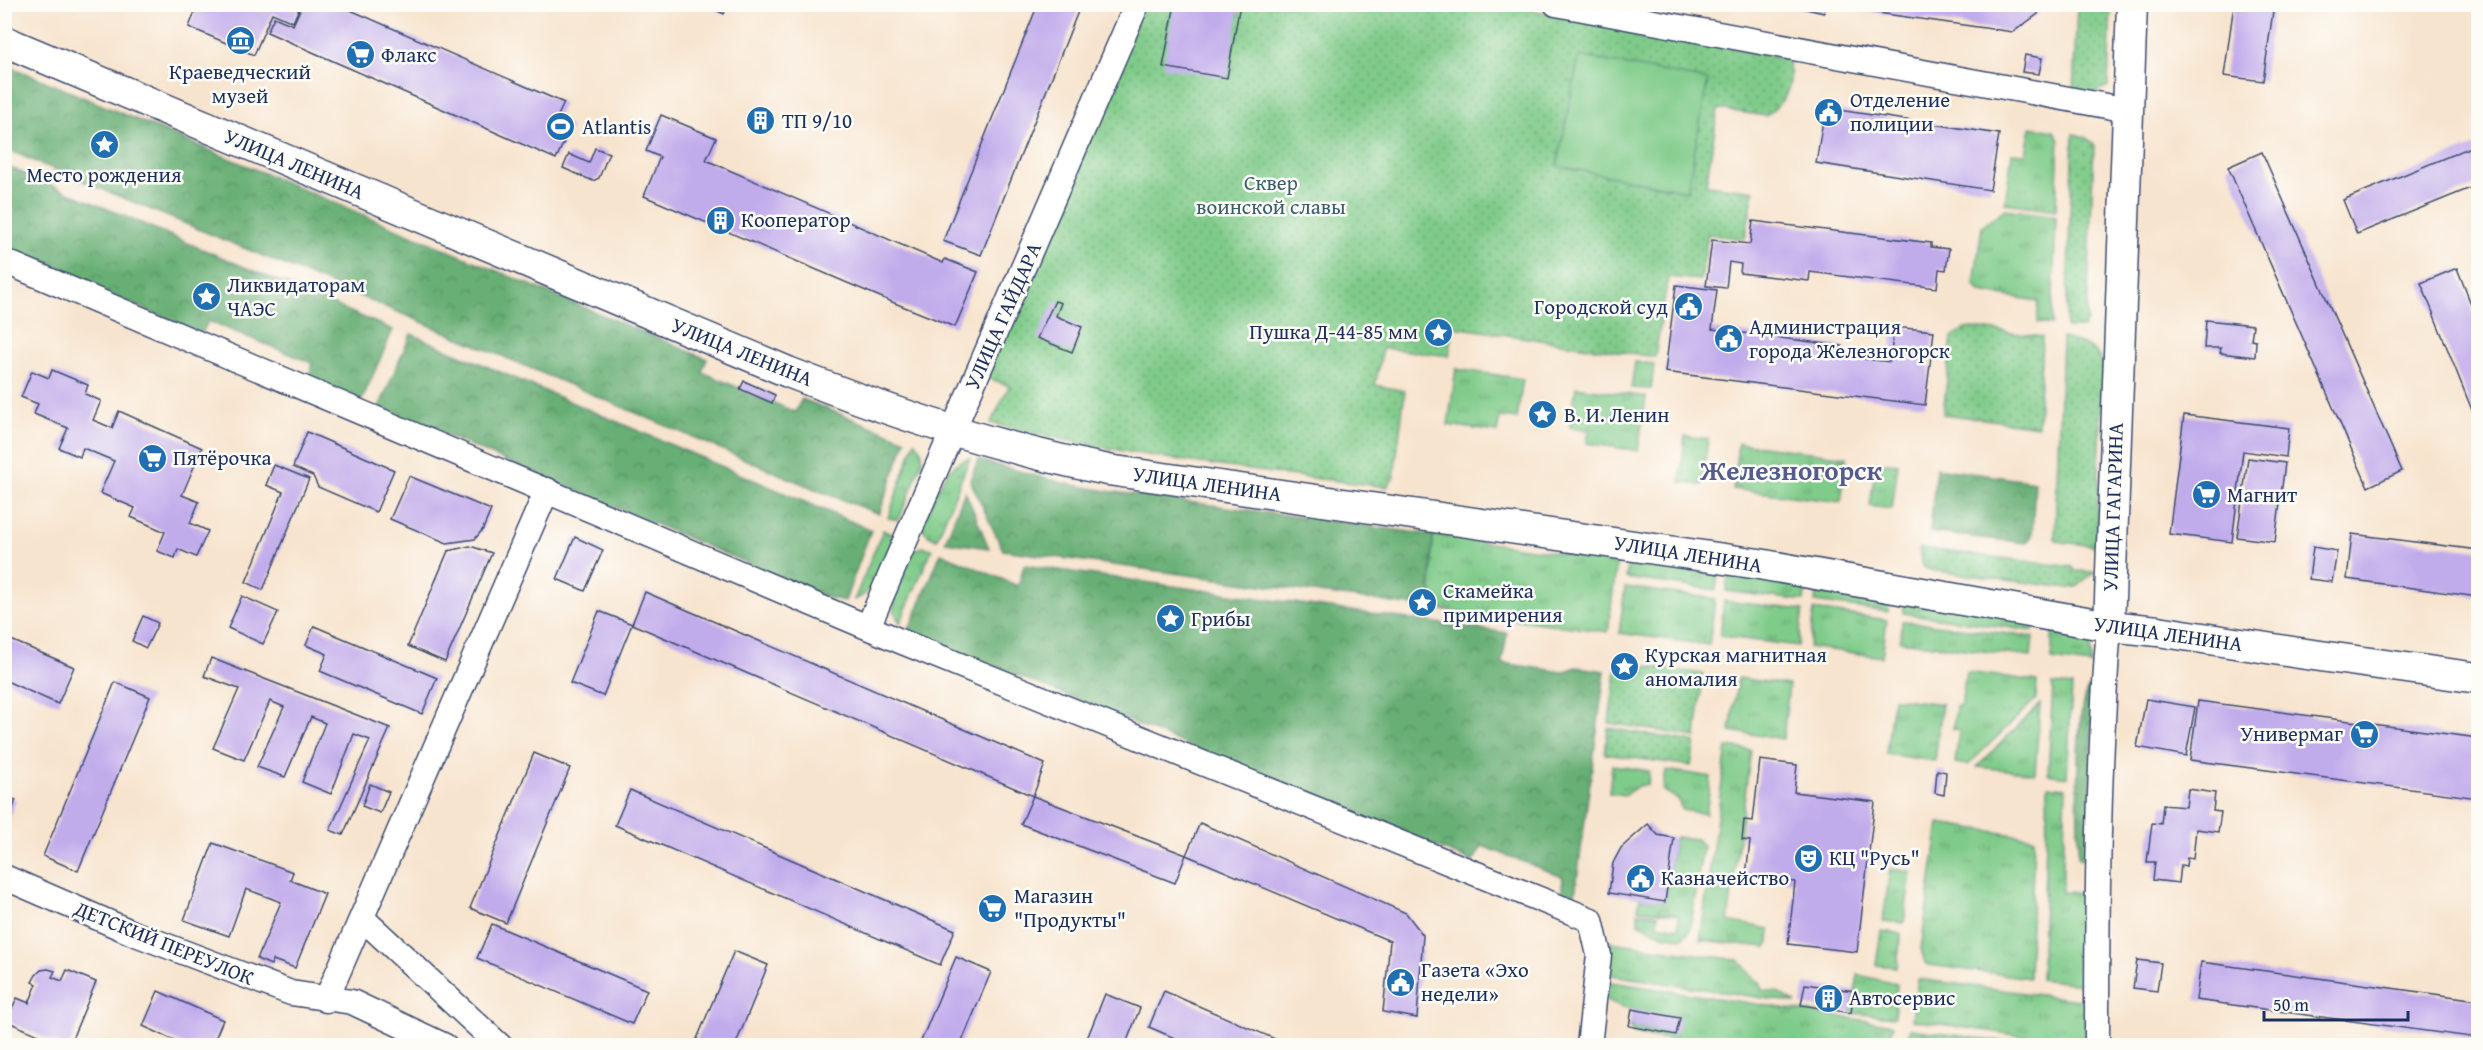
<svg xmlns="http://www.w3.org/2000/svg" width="2483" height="1050" viewBox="0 0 2483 1050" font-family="'Gentium Book Plus',serif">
<defs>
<pattern id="grass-tufts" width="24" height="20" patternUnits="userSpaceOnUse" patternTransform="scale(1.5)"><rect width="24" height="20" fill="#7fcb89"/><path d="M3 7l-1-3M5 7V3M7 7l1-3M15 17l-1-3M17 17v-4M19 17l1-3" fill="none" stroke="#67a573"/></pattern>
<pattern id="forest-crowns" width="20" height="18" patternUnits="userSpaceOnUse" patternTransform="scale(1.5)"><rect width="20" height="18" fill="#67af75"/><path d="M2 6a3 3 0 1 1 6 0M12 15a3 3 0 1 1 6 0" fill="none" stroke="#548f63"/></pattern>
<pattern id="park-dots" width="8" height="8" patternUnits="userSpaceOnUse" patternTransform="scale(1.5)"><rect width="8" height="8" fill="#7fcb89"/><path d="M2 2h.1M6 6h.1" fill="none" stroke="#67a573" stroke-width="1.8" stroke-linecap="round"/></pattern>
</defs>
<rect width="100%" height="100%" fill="#fdfcf7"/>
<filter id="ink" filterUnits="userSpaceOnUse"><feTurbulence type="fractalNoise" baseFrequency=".0167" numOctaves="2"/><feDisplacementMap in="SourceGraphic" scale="12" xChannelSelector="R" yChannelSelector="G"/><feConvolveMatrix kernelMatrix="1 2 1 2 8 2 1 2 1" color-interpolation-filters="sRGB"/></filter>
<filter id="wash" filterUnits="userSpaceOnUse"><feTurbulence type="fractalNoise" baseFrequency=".008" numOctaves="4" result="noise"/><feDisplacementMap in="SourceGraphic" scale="24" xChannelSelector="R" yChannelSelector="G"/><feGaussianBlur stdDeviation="1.35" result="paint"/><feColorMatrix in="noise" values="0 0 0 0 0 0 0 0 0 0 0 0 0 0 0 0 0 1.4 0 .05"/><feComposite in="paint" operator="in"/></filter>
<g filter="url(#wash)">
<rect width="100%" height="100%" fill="#f7e4ce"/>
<g fill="url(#grass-tufts)" stroke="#4d7d74" stroke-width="1.5">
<path d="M2031 127 2054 131 2059 139 2056 210 2005 203 2012 153 2026 154Z"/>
<path d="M2005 209 2056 216 2052 325 2038 323V301L1980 292 1974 284 1982 226Z"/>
<path d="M1635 362 1654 364 1651 389 1631 388Z"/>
<path d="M1456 369 1523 379 1517 419 1500 417 1497 432 1448 425Z"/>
<path d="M1576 387 1646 397 1638 451 1587 443 1589 430 1570 427Z"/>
<path d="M1685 436 1708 439 1702 485 1680 482Z"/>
<path d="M915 441 921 450 923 459 899 520 888 518Z"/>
<path d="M1738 443 1847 457 1841 502 1733 489Z"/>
<path d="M970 458 937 539C929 536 925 534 922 526 933 502 941 464 970 458Z"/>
<path d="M1876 462 1898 464 1892 509 1870 506Z"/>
<path d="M883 530 895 536C886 557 879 592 854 600Z"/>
<path d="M1433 535 1617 561 1608 632 1430 608Z"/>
<path d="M924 547 932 549 900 623C884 600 902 576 911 553L915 549Z"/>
<path d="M1628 562 1718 574 1716 590 1626 578Z"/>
<path d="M1728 575 1806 585 1804 601 1726 591Z"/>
<path d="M1625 587 1715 599 1709 645 1619 633Z"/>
<path d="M1817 587 1890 597 1888 612 1815 602Z"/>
<path d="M1905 599 2034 616 2033 631 1903 613Z"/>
<path d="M1724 601 1803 610 1798 646 1720 636Z"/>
<path d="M1814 610 1887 620 1882 657 1809 647Z"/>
<path d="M1902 621 2033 637 2031 657 1900 641Z"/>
<path d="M2052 626 2090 636 2091 665 2052 660Z"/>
<path d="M1966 672 2037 681 2036 699 1968 765 1955 763 1959 730 1953 729 1956 706H1961Z"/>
<path d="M1738 678 1789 685 1783 739 1730 731Z"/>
<path d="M2053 684 2072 686 2067 777 2048 774Z"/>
<path d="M1893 698 1942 704 1935 761 1886 754Z"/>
<path d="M2040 704 2035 773 1977 767Z"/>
<path d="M1727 747 1751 750 1728 921 1770 929 1769 942 1766 947 1700 940Z"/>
<path d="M1612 765 1649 771 1648 784 1638 786 1625 795 1609 793Z"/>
<path d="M1666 770 1711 777 1706 814 1682 810 1678 799 1663 791Z"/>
<path d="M2048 786 2066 788 2062 892 2087 893 2086 985 2041 979Z"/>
<path d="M1939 823 2034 838 2029 978 1929 965 1925 963 1921 949Z"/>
<path d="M1675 837 1697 839 1703 846 1690 930 1683 938 1663 935 1638 923V912L1658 915 1657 924 1678 928 1679 915 1638 909 1640 898 1665 902Z"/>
<path d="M1890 869 1911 872 1904 923 1883 921Z"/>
<path d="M1881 931 1901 934 1897 967 1876 965Z"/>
<path d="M1610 942 1739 960 1751 975 1761 983V990L1778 992 1796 1003 1606 974Z"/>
<path d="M1858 975 1897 984 1894 1017 1851 1013Z"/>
<path d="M1918 979 2086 1001V1045L1912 1020Z"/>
<path d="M1605 981 1893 1025 1890 1045 1716 1046 1634 1034 1629 1026 1676 1035 1679 1018C1666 1016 1609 1009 1605 996 1604 992 1605 985 1605 981Z"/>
<path d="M1910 1029 2028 1045H1907Z"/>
</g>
<g fill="url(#forest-crowns)" stroke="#416f6a" stroke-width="1.5">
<path d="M4 64 707 359 702 372 795 412 802 399 906 440 879 514 817 490 417 320 5 149Z"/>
<path d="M4 165 393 330 362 400 309 378 312 363 208 321 202 334 5 250Z"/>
<path d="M411 334 871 530 845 601 829 598 379 407Z"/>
<path d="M978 460 1063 483 1107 491 1433 535 1430 608 1003 550 970 480Z"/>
<path d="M1936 468 2035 482 2032 536 2026 543 1930 532Z"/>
<path d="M965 491 989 548 945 542Z"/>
<path d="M941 553 1018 586 1024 565 1507 633 1502 663 1563 672 1576 667 1605 671 1574 902 1561 897 1563 877 1482 846 1473 862 918 635 909 630Z"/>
<path d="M2088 688H2094L2089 857 2084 860 2080 859 2078 855C2078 822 2074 711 2088 688Z"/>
</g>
<g fill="url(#park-dots)" stroke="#4d7d74" stroke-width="1.5">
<path d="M1142 5H1506L1786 58C1797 82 1786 101 1766 116L1718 109 1706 185 1754 191 1745 239 1708 234 1701 280 1668 277 1655 357 1454 327 1449 356 1383 348 1375 385 1405 391 1394 477 1387 487C1254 471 1121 456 991 423L1009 386 984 376Z"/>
<path d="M2077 5H2111L2108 86 2095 93H2073Z"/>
<path d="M2073 134 2086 137 2094 145 2087 321 2083 328H2066Z"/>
<path d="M1973 328 2042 337 2038 426 1943 414 1952 337 1965 329Z"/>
<path d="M2062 338C2080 342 2095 346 2103 364L2096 546 2061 542 2055 539Z"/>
<path d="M1919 548 2073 567 2075 571 2095 572 2077 587 2068 588 1930 570 1922 566Z"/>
<path d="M1617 662 1703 674 1696 737 1609 723Z"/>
<path d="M1608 728 1695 742 1691 766 1605 754Z"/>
</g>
<path fill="#7fcb89" stroke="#4d7d74" stroke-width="1.5" d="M1579 56 1708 80 1687 191 1557 166Z"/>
<g id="blocks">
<g fill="#c1aceb">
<path d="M198 4H301L293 22 272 13 254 55 189 27Z"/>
<path d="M703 4H728L724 14Z"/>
<path d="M1038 4H1081L981 255 943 241Z"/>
<path d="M1175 4H1240L1227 78 1163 67Z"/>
<path d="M1785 4H1826L1824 13Z"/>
<path d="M1858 4H2040L2038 14 2013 32 1857 10Z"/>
<path d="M2234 4H2274L2263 81 2224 76Z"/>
<path d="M302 5H339L564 103 556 120 571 127 556 159 267 32 274 17 293 25Z"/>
<path d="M2025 55 2042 58 2039 74 2022 72Z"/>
<path d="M1825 108 1999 134 1990 190 1816 163Z"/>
<path d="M755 109 774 118 767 133 748 125Z"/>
<path d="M661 115 716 138 706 160 943 263 945 259 978 272 955 327 892 302 644 196 660 157 646 151Z"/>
<path d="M2478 144V185L2357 234 2343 200Z"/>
<path d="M595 148 609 153 599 178 593 181 563 168 569 154 589 163Z"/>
<path d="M2262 152 2402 471 2368 487 2228 167Z"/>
<path d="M1753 221 1931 243V247L1949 249 1946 270 1939 269 1937 288 1810 272 1809 281 1740 273 1741 264 1729 262 1726 288 1706 286 1712 240 1750 244Z"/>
<path d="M2457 268 2478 322V425L2421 283Z"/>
<path d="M1676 285 1717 290 1712 329 1842 346 1841 356 1890 362 1894 327 1934 331 1925 405 1665 372Z"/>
<path d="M1055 301 1061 303 1056 316 1082 327 1072 352 1037 338Z"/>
<path d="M2206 320 2253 325 2251 340 2256 341 2255 357 2220 353 2221 348H2204Z"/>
<path d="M52 370 88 385 85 394 101 401 93 420 112 428 119 411 202 448 182 495 199 502 190 523 208 531 196 557 178 549 175 558 157 551 165 532 131 517 135 508 100 493 114 461 83 448 80 457 59 448 68 428 34 414 38 404 21 397 32 371 49 378Z"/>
<path d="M744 381 775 395 772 403 740 389Z"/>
<path d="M2184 415 2289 428 2286 457 2243 451 2232 542 2169 534Z"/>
<path d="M307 432 394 470 376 512 318 487 313 476 293 467Z"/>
<path d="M2248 458 2285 463 2275 542 2237 537Z"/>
<path d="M274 465 309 479 263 590 246 582 283 492 266 485Z"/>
<path d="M409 476 491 510 483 529 475 539 447 543 390 519Z"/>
<path d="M2352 534 2478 550V597L2347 579Z"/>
<path d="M575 537 603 550 585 591 557 579Z"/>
<path d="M470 546 492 553 445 662 408 646 448 551Z"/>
<path d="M2313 547 2337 551 2332 582 2309 579Z"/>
<path d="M645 592 1045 764 1033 796 1186 855 1175 883 1021 824 1033 796 632 624Z"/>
<path d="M242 596 278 612 263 644 228 628Z"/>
<path d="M599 611 632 624 603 696 570 683Z"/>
<path d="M143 616 158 623 146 648 132 641Z"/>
<path d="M314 626 437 678 422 714 320 671 327 654 306 645Z"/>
<path d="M4 637 74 667 58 704 4 680Z"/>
<path d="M211 658 390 728 343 835 330 830 370 740 354 734 331 794 302 782 325 723 311 717 285 777 257 767 284 707 270 701 244 760 213 748 239 689 204 676Z"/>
<path d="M115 682 150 697 78 871 43 856Z"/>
<path d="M2146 699 2195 707 2186 756 2137 747Z"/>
<path d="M2198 701 2478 738V798L2190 760Z"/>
<path d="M534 753 570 768 506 923 470 908Z"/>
<path d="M1760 760 1797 765 1794 792 1875 802 1857 952 1788 944 1795 882 1746 876 1750 841 1742 840 1744 820 1753 821Z"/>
<path d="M1937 770 1946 772 1944 795 1935 793Z"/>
<path d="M370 784 389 792 380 813 362 806Z"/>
<path d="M2188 789 2215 793 2213 811 2221 812 2218 832 2196 829 2193 859 2187 858 2186 866 2181 865 2179 883 2153 880 2155 862H2147L2152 823 2161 824 2163 805 2186 807Z"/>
<path d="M630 790 955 930 940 965 615 825Z"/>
<path d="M4 796 16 800 5 827H4Z"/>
<path d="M1200 823 1406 913 1423 935 1417 1018 1383 1012 1390 941 1186 855Z"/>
<path d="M1648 824 1658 835 1674 838 1665 902 1609 893 1613 863 1621 848Z"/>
<path d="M213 843 293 872 290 880 325 894 295 968 273 960 271 965 257 959 281 902 246 889 229 936 184 920Z"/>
<path d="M492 924 647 990 632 1024 477 958Z"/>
<path d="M734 951 768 965 735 1046H694Z"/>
<path d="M956 957 991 972 960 1046H919Z"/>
<path d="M2137 960 2161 963 2157 991 2133 988Z"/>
<path d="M2201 962 2478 1000V1038L2196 1000Z"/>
<path d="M48 969 55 971 52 977 62 981 67 970 96 982 69 1046H64L6 1021 17 998 29 1003 37 984 32 982 36 975 41 970Z"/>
<path d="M1805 984 1854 991 1851 1013 1801 1005Z"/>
<path d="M158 991 223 1020 212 1046H187L143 1026Z"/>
<path d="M1164 991 1291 1046H1193L1149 1027Z"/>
<path d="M1105 994 1140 1008 1125 1046H1084Z"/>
<path d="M1632 1009 1680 1018 1676 1035 1629 1026Z"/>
<path d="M2153 1040 2183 1044V1046H2152Z"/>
</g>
</g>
</g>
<g filter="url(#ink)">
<use href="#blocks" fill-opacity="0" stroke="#3c4a6f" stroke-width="1.5"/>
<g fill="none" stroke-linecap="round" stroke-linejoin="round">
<defs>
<g id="minor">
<path d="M1556 4 2128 110"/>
<path d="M4 261 900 641 1591 920 1599 955 1589 1046"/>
<path d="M868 627 1137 4"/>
<path d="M4 877 133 933 291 993 352 1002 445 1046"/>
<path d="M362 918 500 1046"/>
<path d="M326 1000 547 490"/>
<path d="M2097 1046C2097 906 2098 766 2109 626"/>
</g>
<g id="major">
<path d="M4 41 788 372C893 413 997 448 1108 470L1759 564 2109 626 2158 631 2299 653 2478 678"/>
<path d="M2109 626 2132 4"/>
</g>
</defs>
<use href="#minor" stroke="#3c4a6f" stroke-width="27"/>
<use href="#major" stroke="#3c4a6f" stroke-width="33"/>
<use href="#minor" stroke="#fff" stroke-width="24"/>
<use href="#major" stroke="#fff" stroke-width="30"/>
</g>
</g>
<defs>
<symbol id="museum-disc" viewBox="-11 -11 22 22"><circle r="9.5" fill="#1f6fb2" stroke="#fdfcf7"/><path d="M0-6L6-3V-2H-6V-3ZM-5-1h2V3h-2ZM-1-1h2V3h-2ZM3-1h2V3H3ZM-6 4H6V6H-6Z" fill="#fff"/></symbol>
<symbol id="supermarket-disc" viewBox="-11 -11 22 22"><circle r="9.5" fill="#1f6fb2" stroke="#fdfcf7"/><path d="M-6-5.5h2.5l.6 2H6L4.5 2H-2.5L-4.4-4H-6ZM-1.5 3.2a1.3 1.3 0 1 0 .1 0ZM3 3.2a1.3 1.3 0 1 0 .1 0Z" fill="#fff"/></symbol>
<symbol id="civic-disc" viewBox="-11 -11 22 22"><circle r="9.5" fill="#1f6fb2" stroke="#fdfcf7"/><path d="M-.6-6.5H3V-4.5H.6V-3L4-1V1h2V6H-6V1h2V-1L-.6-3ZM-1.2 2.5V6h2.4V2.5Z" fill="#fff"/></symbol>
<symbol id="building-disc" viewBox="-11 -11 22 22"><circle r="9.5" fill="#1f6fb2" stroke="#fdfcf7"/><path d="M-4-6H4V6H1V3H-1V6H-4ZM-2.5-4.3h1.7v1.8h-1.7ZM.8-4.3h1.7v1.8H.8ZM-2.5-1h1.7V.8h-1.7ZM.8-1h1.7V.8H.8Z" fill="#fff"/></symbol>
<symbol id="stadium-disc" viewBox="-11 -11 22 22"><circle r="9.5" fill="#1f6fb2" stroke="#fdfcf7"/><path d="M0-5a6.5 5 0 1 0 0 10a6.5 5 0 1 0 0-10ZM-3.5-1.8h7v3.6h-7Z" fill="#fff"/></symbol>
<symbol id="sight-disc" viewBox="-11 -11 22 22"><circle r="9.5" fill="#1f6fb2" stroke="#fdfcf7"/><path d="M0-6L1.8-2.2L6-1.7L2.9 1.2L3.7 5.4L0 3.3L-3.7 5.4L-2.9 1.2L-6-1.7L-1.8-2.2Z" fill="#fff"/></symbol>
<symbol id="theatre-disc" viewBox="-11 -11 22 22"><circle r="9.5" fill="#1f6fb2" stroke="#fdfcf7"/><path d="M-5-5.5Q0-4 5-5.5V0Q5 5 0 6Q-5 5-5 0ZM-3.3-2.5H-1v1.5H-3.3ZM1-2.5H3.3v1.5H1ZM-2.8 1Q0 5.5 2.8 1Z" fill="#fff"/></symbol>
</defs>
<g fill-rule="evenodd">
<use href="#museum-disc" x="224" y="24" width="33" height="33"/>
<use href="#supermarket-disc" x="344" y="38" width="33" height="33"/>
<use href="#civic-disc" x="1812" y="96" width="33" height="33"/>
<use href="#building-disc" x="744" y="104" width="33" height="33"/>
<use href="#stadium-disc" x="544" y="110" width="33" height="33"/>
<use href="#sight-disc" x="88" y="128" width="33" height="33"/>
<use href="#building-disc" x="704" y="204" width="33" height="33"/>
<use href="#sight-disc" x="190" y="280" width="33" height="33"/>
<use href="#civic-disc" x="1672" y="290" width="33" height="33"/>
<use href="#sight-disc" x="1422" y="316" width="33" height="33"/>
<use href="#civic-disc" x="1712" y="322" width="33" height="33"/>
<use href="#sight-disc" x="1526" y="398" width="33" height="33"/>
<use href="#supermarket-disc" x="136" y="442" width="33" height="33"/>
<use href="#supermarket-disc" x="2190" y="478" width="33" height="33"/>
<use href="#sight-disc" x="1406" y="586" width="33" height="33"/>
<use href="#sight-disc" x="1154" y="602" width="33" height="33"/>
<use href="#sight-disc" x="1608" y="650" width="33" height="33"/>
<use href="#supermarket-disc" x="2348" y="718" width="33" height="33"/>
<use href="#theatre-disc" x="1792" y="842" width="33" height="33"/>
<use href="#civic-disc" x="1624" y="862" width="33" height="33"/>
<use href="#supermarket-disc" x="976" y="892" width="33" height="33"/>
<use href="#civic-disc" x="1384" y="966" width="33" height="33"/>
<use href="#building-disc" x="1812" y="982" width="33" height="33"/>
</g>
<g text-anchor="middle" stroke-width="5" stroke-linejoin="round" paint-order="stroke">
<g font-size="21" fill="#1b2f5e" stroke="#fdfcf7" text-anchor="start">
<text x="381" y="62">Флакс</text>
<text x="240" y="79" text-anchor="middle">Краеведческий<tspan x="240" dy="24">музей</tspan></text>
<text x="1850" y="107">Отделение<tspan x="1850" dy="24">полиции</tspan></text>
<text x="782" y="128">ТП 9/10</text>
<text x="582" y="134">Atlantis</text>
<text x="104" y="182" text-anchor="middle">Место рождения</text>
<text x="741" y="227">Кооператор</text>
<text x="227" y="292">Ликвидаторам<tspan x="227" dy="24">ЧАЭС</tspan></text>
<text x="1668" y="314" text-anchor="end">Городской суд</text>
<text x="1749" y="334">Администрация<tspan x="1749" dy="24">города Железногорск</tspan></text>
<text x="1418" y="339" text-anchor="end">Пушка Д-44-85 мм</text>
<text x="1564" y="422">В. И. Ленин</text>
<text x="173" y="465">Пятёрочка</text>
<text x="2227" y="502">Магнит</text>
<text x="1443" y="598">Скамейка<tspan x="1443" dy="24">примирения</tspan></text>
<text x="1191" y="626">Грибы</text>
<text x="1645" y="662">Курская магнитная<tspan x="1645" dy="24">аномалия</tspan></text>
<text x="2343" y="741" text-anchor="end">Универмаг</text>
<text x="1829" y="865">КЦ "Русь"</text>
<text x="1661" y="885">Казначейство</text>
<text x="1014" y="903">Магазин<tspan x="1014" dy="24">"Продукты"</tspan></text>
<text x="1421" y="977">Газета «Эхо<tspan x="1421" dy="24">недели»</tspan></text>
<text x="1849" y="1005">Автосервис</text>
</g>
<g font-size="21" fill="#1b2f5e" stroke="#fdfcf7">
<text transform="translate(294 164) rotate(23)" y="7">УЛИЦА ЛЕНИНА</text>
<text transform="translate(1003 316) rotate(-66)" y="7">УЛИЦА ГАЙДАРА</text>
<text transform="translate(742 352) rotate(22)" y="7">УЛИЦА ЛЕНИНА</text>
<text transform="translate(1207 484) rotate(8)" y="7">УЛИЦА ЛЕНИНА</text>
<text transform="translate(2113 507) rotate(-88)" y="7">УЛИЦА ГАГАРИНА</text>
<text transform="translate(1688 554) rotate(9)" y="7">УЛИЦА ЛЕНИНА</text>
<text transform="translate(2168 634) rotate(8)" y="7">УЛИЦА ЛЕНИНА</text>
<text transform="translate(164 943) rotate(22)" y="7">ДЕТСКИЙ ПЕРЕУЛОК</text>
</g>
<g font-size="21" fill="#395e6b" stroke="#fdfcf7">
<text x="1271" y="190">Сквер<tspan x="1271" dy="24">воинской славы</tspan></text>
</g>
<g font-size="27" font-weight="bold" fill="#555b8f" stroke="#fdfcf7">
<text x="1791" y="480">Железногорск</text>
</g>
</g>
<rect width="2483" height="1050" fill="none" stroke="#fdfcf7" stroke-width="24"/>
<path d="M2264 1011v9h144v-9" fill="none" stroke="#1b2f5e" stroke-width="3"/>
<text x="2273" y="1011" font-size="18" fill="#1b2f5e" stroke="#fdfcf7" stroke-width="4.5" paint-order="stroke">50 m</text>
</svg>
